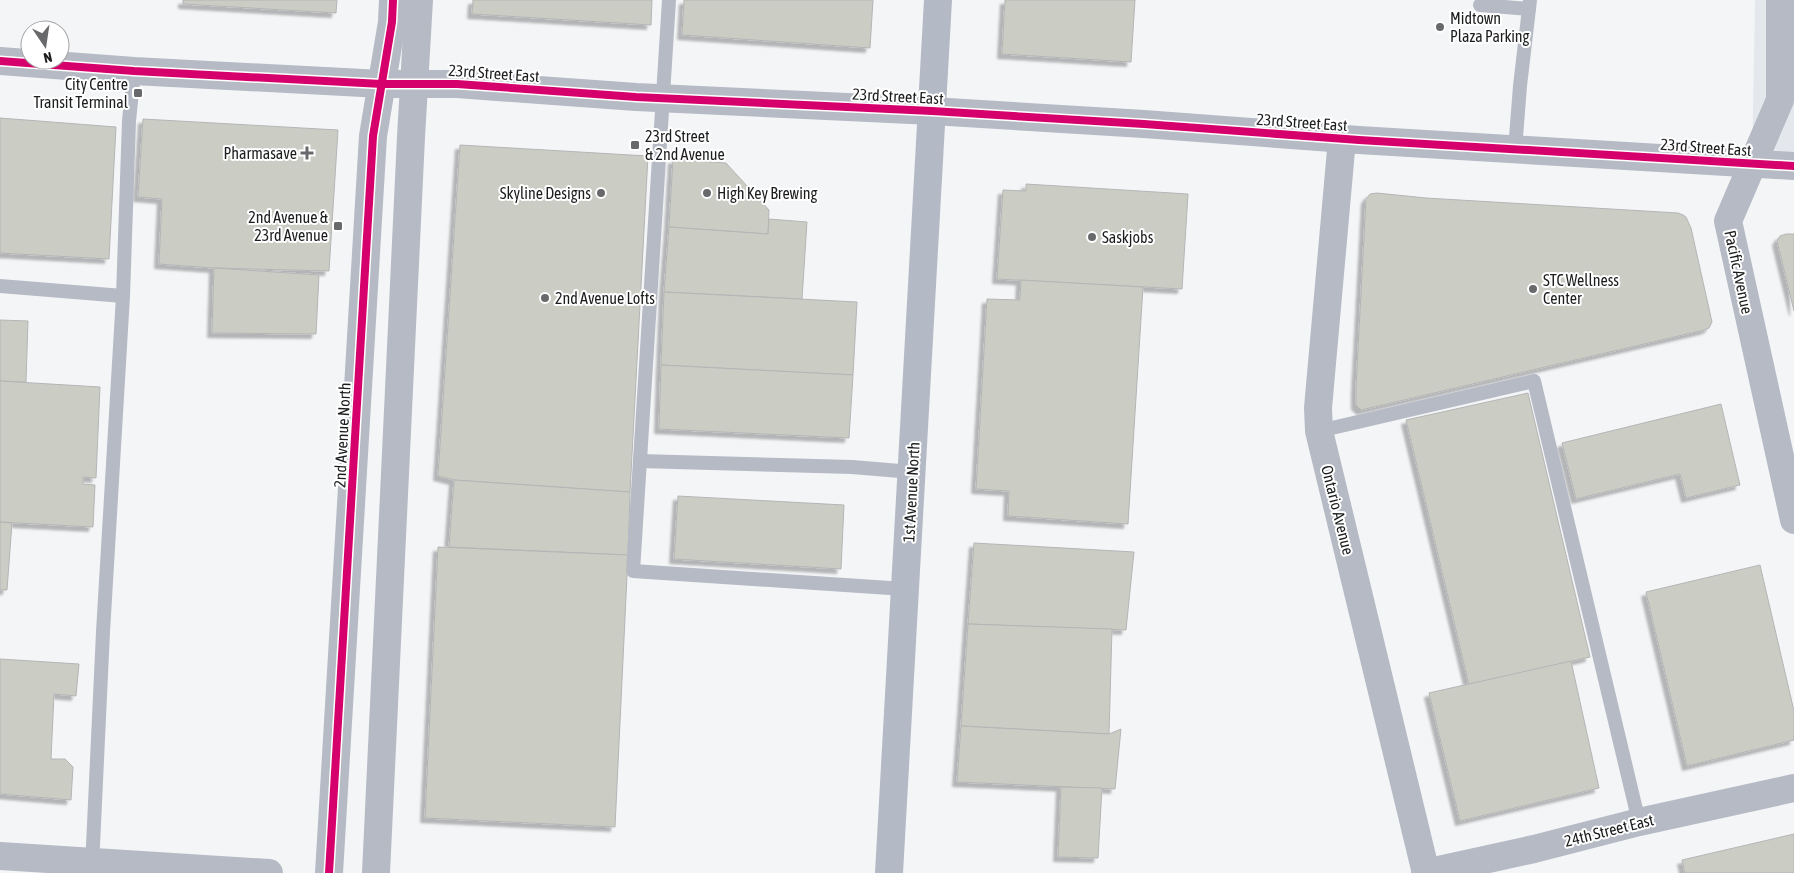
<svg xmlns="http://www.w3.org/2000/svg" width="1794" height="873" viewBox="0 0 1794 873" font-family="'Asap Condensed',sans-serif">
<defs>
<filter id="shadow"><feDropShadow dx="-4.5" dy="4.5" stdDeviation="1" flood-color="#0004"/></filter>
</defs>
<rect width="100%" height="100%" fill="#f4f5f7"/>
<path fill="#e4e8ed" d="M1755 0H1794V167L1752 164Z"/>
<g fill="#cbccc4" stroke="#b5b5b6" filter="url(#shadow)">
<path d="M183 0H337L336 13 183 4Z"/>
<path d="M473 0H652L651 25 472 14Z"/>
<path d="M684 0H873L870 48 682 35Z"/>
<path d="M1005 0H1135L1131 62 1002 54Z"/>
<path d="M0 118 116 127 109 259 0 253Z"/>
<path d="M143 119 338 130 329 271 214 268 159 264 162 199 138 197Z"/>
<path d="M460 145 648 156 630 492 454 480 438 476Z"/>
<path d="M673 159 726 163 769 210 768 234 669 227Z"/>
<path d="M1026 184 1188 194 1182 289 997 279 1003 190 1026 191Z"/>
<path d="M1377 193 1426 198 1678 213 1683 215 1686 217 1691 228 1712 322 1709 328 1704 330 1361 410 1356 405V388L1366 199 1370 194Z"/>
<path d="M769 219 807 222 802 299 664 292 669 227 768 234Z"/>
<path d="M1786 234H1794V311L1777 241 1780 236Z"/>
<path d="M214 268 319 275 316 334 212 333Z"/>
<path d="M1021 280 1143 287 1128 524 1008 516 1009 491 976 489 987 299 1020 300Z"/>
<path d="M664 292 857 302 853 375 661 365Z"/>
<path d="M0 320 28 321 26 382 0 381Z"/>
<path d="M661 365 853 375 849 438 659 429Z"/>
<path d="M0 381 100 387 96 478 83 477V484L95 485 93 527 0 522Z"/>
<path d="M1528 393 1590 657 1469 685 1406 420Z"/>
<path d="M1721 404 1740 485 1686 498 1680 474 1576 499 1562 443Z"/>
<path d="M454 480 630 492 628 555 449 547Z"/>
<path d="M678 496 844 505 841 569 674 559Z"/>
<path d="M0 522 12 523 7 590H0Z"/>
<path d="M974 543 1134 552 1126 630 968 624Z"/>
<path d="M438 547 628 555 615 827 425 818Z"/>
<path d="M1760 565 1794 711V740L1687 766 1646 592Z"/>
<path d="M968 624 1112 629 1109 734 961 726Z"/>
<path d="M0 659 79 664 76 696 54 694 51 759H65L73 767 71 800 0 794Z"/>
<path d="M1571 661 1599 788 1460 821 1429 693Z"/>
<path d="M961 726 1109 734 1121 729 1115 789 957 782Z"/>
<path d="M1061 787 1102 788 1098 858 1058 857Z"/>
<path d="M1794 834V873H1685L1682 860Z"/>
</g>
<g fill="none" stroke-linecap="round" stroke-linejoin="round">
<g stroke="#b5bac5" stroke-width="14">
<path d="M669 0 633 571 905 589"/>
<path d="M1480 5 1529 9"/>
<path d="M1515 150 1520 86 1530 0"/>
<path d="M0 286 123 296"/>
<path d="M1319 431 1534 381 1639 822"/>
<path d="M640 461 852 467 912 472"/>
<path d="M92 867 103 632 123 296 129 121 134 71"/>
</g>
<g stroke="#b5bac5" stroke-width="28">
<path d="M1780 0V100L1728 221 1794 520"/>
<path d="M1342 139 1318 408 1319 431 1426 873"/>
</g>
<g stroke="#b5bac5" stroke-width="28">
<path d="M0 61 134 71 382 84H457L636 97 932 111 1144 124 1359 140 1794 166"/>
<path d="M0 856 269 873"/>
<path d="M329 873 373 136 392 22 393 0"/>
<path d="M376 873 411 137 419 0"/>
<path d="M1425 873 1534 849 1639 822 1794 788"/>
</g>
<path stroke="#b3b9c5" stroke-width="28" d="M889 873 938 0"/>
<defs>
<g id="cycleway">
<path d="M0 61 134 71 382 84H457L636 97 932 111 1144 124 1359 140 1794 166"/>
<path d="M329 873 373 136 392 22 393 0"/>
</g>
</defs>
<use href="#cycleway" stroke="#fff" stroke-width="11"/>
<use href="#cycleway" stroke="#d6006c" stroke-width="8"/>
</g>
<g fill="#68696a" stroke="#fff" stroke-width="2">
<circle cx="1440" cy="27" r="5"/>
<rect x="133" y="88" width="10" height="10" rx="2.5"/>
<rect x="630" y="140" width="10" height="10" rx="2.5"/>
<path d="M304.5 145.5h5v5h5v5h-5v5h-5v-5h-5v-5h5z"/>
<circle cx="601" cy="193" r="5"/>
<circle cx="707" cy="193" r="5"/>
<rect x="333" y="221" width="10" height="10" rx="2.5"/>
<circle cx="1092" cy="237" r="5"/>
<circle cx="1533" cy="289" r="5"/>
<circle cx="545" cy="298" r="5"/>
</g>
<g text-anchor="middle" stroke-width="4" stroke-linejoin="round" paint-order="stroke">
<g font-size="16" fill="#1c1d1e" stroke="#fff" text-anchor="start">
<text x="1450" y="24">Midtown<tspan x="1450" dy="18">Plaza Parking</tspan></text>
<text x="128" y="90" text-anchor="end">City Centre<tspan x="128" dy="18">Transit Terminal</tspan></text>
<text x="645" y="142">23rd Street<tspan x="645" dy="18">&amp; 2nd Avenue</tspan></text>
<text x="297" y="159" text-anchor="end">Pharmasave</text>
<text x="591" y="199" text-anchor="end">Skyline Designs</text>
<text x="717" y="199">High Key Brewing</text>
<text x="328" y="223" text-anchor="end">2nd Avenue &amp;<tspan x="328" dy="18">23rd Avenue</tspan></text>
<text x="1102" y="243">Saskjobs</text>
<text x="1543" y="286">STC Wellness<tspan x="1543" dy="18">Center</tspan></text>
<text x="555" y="304">2nd Avenue Lofts</text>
</g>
<g font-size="16" fill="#1c1d1e" stroke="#fff">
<text transform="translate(494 73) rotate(4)" y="6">23rd Street East</text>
<text transform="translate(898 96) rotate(3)" y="6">23rd Street East</text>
<text transform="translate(1302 122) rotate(4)" y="6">23rd Street East</text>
<text transform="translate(1706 147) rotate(4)" y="6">23rd Street East</text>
<text transform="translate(1739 272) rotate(78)" y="6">Pacific Avenue</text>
<text transform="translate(342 435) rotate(-87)" y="6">2nd Avenue North</text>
<text transform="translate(911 492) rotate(-87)" y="6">1st Avenue North</text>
<text transform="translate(1338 510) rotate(76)" y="6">Ontario Avenue</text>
<text transform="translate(1609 830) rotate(-14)" y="6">24th Street East</text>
</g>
</g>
<g transform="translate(45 45) rotate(167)"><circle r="24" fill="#ffffff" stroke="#a4a5a5"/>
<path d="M0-4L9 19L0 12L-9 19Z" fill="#68696a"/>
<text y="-8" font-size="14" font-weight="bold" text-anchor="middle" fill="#1c1d1e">N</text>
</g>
</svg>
